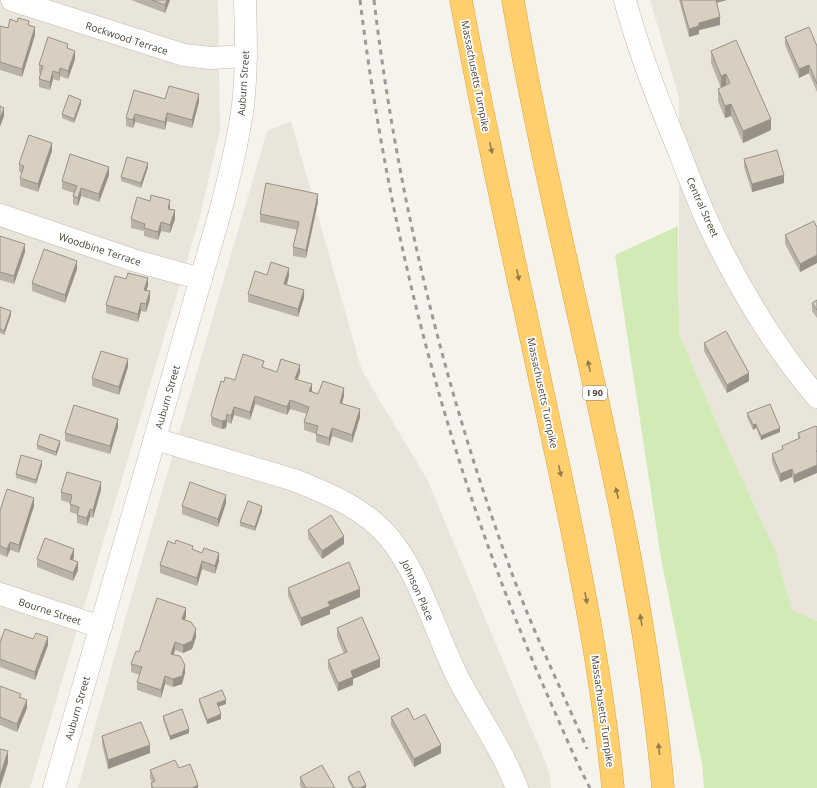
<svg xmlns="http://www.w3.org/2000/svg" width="817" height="788" viewBox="0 0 817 788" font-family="'Open Sans',sans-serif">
<rect width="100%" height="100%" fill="#f6f3ec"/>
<g fill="#eae5da">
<path d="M0 0H218L220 130 199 220 30 788H0Z"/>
<path d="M650 0H817V621L792 610 775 550 720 431 679 333V98Z"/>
<path d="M291 121 362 371 427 479 549 771 551 788H78L125 619 267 131Z"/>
</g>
<path fill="#d2eab5" d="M678 226 679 333 720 431 775 550 792 610 817 621V788H704L702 764 661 558 615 255Z"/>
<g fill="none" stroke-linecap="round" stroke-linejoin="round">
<defs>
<g id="minor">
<path d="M12 0 184 55 211 58 246 56"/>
<path d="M625 0C638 50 657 98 677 146 686 169 695 193 705 216 733 278 773 346 817 397"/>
<path d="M0 215 136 261 201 279"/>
<path d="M155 439 294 480C324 492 354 504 378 526 416 560 434 630 457 676 476 713 502 749 517 788"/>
<path d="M0 594 101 627"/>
<path d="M54 788 219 216C229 179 238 142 243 105 247 70 246 35 245 0"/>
</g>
<g id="highway">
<path d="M461 0C487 143 520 285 550 426 576 546 601 666 613 788"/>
<path d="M513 0C558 263 639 521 663 788"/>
</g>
</defs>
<use href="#minor" stroke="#c2bbae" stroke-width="23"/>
<use href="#highway" stroke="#e0a43c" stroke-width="23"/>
<use href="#minor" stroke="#fff" stroke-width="22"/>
<use href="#highway" stroke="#ffcf6e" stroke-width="22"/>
<g stroke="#9a9a9a" stroke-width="3" stroke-dasharray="5 5" stroke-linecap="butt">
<path d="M360 0C390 243 451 477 550 701 563 730 575 760 590 788"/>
<path d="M374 0C398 201 446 397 517 587 538 642 564 695 587 749"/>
</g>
</g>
<g fill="#bab2a6">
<path d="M131 0H170L165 13Z"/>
<path d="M679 0H727L717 3 720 25 699 30V34L689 37Z"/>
<path d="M29 25 35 35 22 77 0 70V26L8 28Z"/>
<path d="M785 37 817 46V92L809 73 799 78 785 45Z"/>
<path d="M68 49 75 59 68 79 60 76 59 81 53 79 50 90 39 87V79L40 74 39 73V65Z"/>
<path d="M711 51 771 130 743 143 731 116 725 118 718 101V89L721 88 711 63Z"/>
<path d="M165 99 199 102 192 128 167 121 165 130 135 122 133 128 126 126V118Z"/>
<path d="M81 104 74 123 62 118V114Z"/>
<path d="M52 151 38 192 20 186V178L22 173 19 172V164Z"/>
<path d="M744 159 784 183 752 192 744 167Z"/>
<path d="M148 167 141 188 121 181V177Z"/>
<path d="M109 175 99 202 81 196 78 206 73 204V196L74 193 62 189V181Z"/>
<path d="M318 202 306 258 293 256V247L297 230 260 222V214Z"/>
<path d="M170 209 175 219 170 233 161 231 158 240 144 236V231L131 228V219Z"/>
<path d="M817 226V263L800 272 785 244V235Z"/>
<path d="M0 236 25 252 14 284 0 280Z"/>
<path d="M77 269 65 303 32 291V283Z"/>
<path d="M267 275 289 276 287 285 304 298 298 317 248 302V294Z"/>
<path d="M148 286 146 290 150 299 146 312 141 311 138 322 106 313V305Z"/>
<path d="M817 300V318L812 311V303Z"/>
<path d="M0 307 11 315 4 335 0 333Z"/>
<path d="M704 343 749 381 727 393 704 351Z"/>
<path d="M128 367 119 395 92 386V378Z"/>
<path d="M264 368 277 372 300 373 297 379 312 391 318 394 344 396 342 403 360 417 352 443 332 436 329 446 316 442V434L304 430V422L307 414 290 409 287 415 255 404 250 420 234 415 231 424 227 422 226 428 222 429 213 426 211 423V415L224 382 235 380Z"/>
<path d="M747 413 780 432 761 440 756 428 753 430 747 417Z"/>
<path d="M816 426 794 483 792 477 780 482 772 462V454L782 450V446L798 439V433Z"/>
<path d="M118 427 110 454 65 441V433Z"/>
<path d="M37 445H60L56 456 37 449Z"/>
<path d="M42 465 36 484 16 478V474Z"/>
<path d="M101 490 93 518 90 517 87 526 77 523V514L70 512V503L61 500V492Z"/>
<path d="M226 503 218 527 182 514V506Z"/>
<path d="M34 506 19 553 10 550 7 557 0 554V511Z"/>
<path d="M262 511 255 531 240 526V522Z"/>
<path d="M308 530 344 544 322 559 308 538Z"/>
<path d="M193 550 219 561 215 574 202 569 197 586 160 573V565Z"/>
<path d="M74 557 73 560 78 570 73 581 37 567V559Z"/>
<path d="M288 588 360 597 330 610V614L301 626 288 596Z"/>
<path d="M186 616 185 620 196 637 192 649 183 653 175 650 174 654 185 673 182 684 173 687 165 684 161 698 137 690V682L140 675 131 672V664L139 652Z"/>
<path d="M337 628 380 667 353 679V685L338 691 328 668V660L344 654 337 637Z"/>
<path d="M0 642 48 645 35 680 0 667Z"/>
<path d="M0 686 21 697 27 708 17 732 0 725Z"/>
<path d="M199 699 226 704 218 707 221 719 207 724 199 703Z"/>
<path d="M163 716 189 733 170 740 163 720Z"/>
<path d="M391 717 414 720 441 753 414 767 391 725Z"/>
<path d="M102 736 150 753 108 769 102 744Z"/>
<path d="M179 768 198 788H151V783H152L150 778V770Z"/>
<path d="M300 777 335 788H301L300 785Z"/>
<path d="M348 777 366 788H352L348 781Z"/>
</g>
<g fill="#979187">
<path d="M167 0H170L165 13V5Z"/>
<path d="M714 0H727L714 3Z"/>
<path d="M720 17V25L699 30V34L689 37V29L699 23Z"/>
<path d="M35 27V35L22 77V69Z"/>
<path d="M75 51V59L68 79V71Z"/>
<path d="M809 65V73L799 78V69Z"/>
<path d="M60 68V76L59 81V73Z"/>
<path d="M53 71V79L50 90V82Z"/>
<path d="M726 74V85L721 88V76Z"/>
<path d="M199 94V102L192 128V120Z"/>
<path d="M81 100V104L74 123V119Z"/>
<path d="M731 104V116L725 118V106Z"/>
<path d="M4 108V116L0 127V119Z"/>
<path d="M167 113V121L165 130V122Z"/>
<path d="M135 114V122L133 128V120Z"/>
<path d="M771 119V130L743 143V131Z"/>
<path d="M52 143V151L38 192V184Z"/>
<path d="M148 163V167L141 188V183Z"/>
<path d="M109 167V175L99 202V194Z"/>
<path d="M784 175V183L752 192V184Z"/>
<path d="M81 188V196L78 206V198Z"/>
<path d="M318 194V202L306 258V250Z"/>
<path d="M170 200V208L168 217V209Z"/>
<path d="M175 210V219L170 233V225Z"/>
<path d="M161 222V231L158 240V232Z"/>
<path d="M25 244V252L14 284V276Z"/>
<path d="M817 255V263L800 272V264Z"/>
<path d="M77 261V269L65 303V295Z"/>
<path d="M289 268V276L284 292V284Z"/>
<path d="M148 278V286L144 298V290Z"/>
<path d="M304 290V298L298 317V309Z"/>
<path d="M150 291V299L146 312V304Z"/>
<path d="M141 303V311L138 322V314Z"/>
<path d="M11 311V315L4 335V331Z"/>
<path d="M128 359V367L119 395V387Z"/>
<path d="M300 365V373L295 387V379Z"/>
<path d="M749 373V381L727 393V385Z"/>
<path d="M312 384V392L309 391Z"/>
<path d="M344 388V396L340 411V403Z"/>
<path d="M255 396V404L250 420V412Z"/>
<path d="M290 400V409L287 415V407Z"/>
<path d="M234 407V415L231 424V416Z"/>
<path d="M360 409V417L352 443V435Z"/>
<path d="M227 414V422L226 428 222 429V421Z"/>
<path d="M118 419V427L110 454V446Z"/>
<path d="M756 424V428L753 430V425Z"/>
<path d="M332 428V436L329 446V438Z"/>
<path d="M780 428V432L761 440V436Z"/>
<path d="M60 441V445L56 456V452Z"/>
<path d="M42 461V465L36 484V480Z"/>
<path d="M817 465V473L794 483V475Z"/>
<path d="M792 469V477L780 482V474Z"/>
<path d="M101 482V490L93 518V510Z"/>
<path d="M226 495V503L218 527V519Z"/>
<path d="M34 498V506L19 553V545Z"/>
<path d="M262 506V511L255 531V527Z"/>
<path d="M90 509V517L87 526V518Z"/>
<path d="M344 536V544L322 559V551Z"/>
<path d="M10 542V550L7 557V549Z"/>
<path d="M74 549V557L70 567V559Z"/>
<path d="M219 553V561L215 574V566Z"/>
<path d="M202 561V569L197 586V578Z"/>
<path d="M78 562V570L73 581V573Z"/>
<path d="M360 589V597L330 610V614L301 626V618L328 602Z"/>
<path d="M186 608V616L182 628V619Z"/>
<path d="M196 629V637L192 649 183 653V645Z"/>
<path d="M48 637V645L35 680V672Z"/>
<path d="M175 642V650L171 662V654Z"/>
<path d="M380 659V667L353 679V685L338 691V683L351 671Z"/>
<path d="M185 665V673L182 684 173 687V679Z"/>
<path d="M165 676V684L161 698V690Z"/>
<path d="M27 700V708L17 732V724Z"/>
<path d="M226 700V704L217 707V703Z"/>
<path d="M221 714V719L207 724V720Z"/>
<path d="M189 729V733L170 740V736Z"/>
<path d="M150 745V753L108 769V760Z"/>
<path d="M441 745V753L414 767V759Z"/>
<path d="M8 751V763L0 788V776Z"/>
<path d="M198 785V788H192Z"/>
<path d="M366 785V788H360Z"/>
</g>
<g fill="#d8cfc1" stroke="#979187">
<path d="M152 0H167L165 5Z"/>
<path d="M681 0H716L720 17 699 23V26L689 29Z"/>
<path d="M18 18 29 21 28 25 35 27 22 69 0 62V26L8 28 10 19 17 22Z"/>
<path d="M809 27 817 46V84L809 65 799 69 785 37Z"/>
<path d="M48 37 68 44 67 48 75 51 68 71 60 68 59 73 53 71 50 82 39 79 43 66 39 65Z"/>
<path d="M736 40 771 119 743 131 731 104 725 106 718 89 730 83 726 74 721 76 711 51Z"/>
<path d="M169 86 199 94 192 120 167 113 165 122 135 114 133 120 126 118 134 90 165 99Z"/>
<path d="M69 95 81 100 74 119 62 114Z"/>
<path d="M0 106 4 108 0 119Z"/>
<path d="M29 135 52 143 38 184 20 178 24 166 19 164Z"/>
<path d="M777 150 784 175 752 184 744 159Z"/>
<path d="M70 154 109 167 99 194 81 188 78 198 73 196 77 186 62 181Z"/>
<path d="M127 157 148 163 141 183 121 177Z"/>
<path d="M266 183 318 194 306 250 293 247 299 222 260 214Z"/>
<path d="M151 195 170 200 168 209 175 210 170 225 161 222 158 232 144 228 145 224 131 219 137 197 150 201Z"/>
<path d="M814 221 816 226H817V255L800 264 785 235Z"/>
<path d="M0 236 25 244 14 276 0 272Z"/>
<path d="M44 249 77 261 65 295 32 283Z"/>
<path d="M271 262 289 268 284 284 304 290 298 309 248 294 255 271 267 275Z"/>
<path d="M128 273 148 278 144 290 150 291 146 304 141 303 138 314 106 305 115 276 126 279Z"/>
<path d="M817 300V310L812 303Z"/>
<path d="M0 307 11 311 4 331 0 329Z"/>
<path d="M726 331 749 373 727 385 704 343Z"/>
<path d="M101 351 128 359 119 387 92 378Z"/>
<path d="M243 354 264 361 262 367 277 372 281 359 300 365 295 379 312 384 309 391 318 394 323 381 344 388 340 403 360 409 352 435 332 428 329 438 316 434 318 426 304 422 309 407 290 400 287 407 255 396 250 412 234 407 231 416 227 414 226 420 222 421 213 418 211 415 221 381 224 382 225 377 235 380Z"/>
<path d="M770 404 780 428 761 436 756 424 753 425 747 413Z"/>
<path d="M74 405 118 419 110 446 65 433Z"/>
<path d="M816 426 817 427V451H816L817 452V465L794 475 792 469 780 474 772 454 783 449 782 446 800 438 798 433Z"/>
<path d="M40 434 60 441 56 452 37 445Z"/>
<path d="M21 455 42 461 36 480 16 474Z"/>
<path d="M67 472 101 482 93 510 90 509 87 518 77 515 79 507 70 504 72 495 61 492Z"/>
<path d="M190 482 226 495 218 519 182 506Z"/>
<path d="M7 489 34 498 19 545 10 542 7 549 0 546V511Z"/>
<path d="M248 501 262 506 255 527 240 522Z"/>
<path d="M331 515 344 536 322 551 308 530Z"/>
<path d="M45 538 74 549 70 559 78 562 73 573 37 559Z"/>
<path d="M176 540 193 546 192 549 202 553 204 548 219 553 215 566 202 561 197 578 160 565 168 541 175 544Z"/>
<path d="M349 562 360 589 328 602 330 606 301 618 288 588Z"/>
<path d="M157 598 186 608 182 619 191 622 196 629 192 641 183 645 175 642 171 654 180 656 185 665 182 676 173 679 165 676 161 690 137 682 142 667 131 664 136 651 139 652Z"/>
<path d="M362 617 380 659 351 671 353 677 338 683 328 660 347 652 337 628Z"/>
<path d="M5 629 33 639 36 633 48 637 35 672 0 659V642Z"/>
<path d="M0 686 21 694 19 697 27 700 17 724 0 717Z"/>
<path d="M222 690 226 700 217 703 221 714 207 720 199 699Z"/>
<path d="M408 708 414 720 425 714 441 745 414 759 391 717Z"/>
<path d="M182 709 189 729 170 736 163 716Z"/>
<path d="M141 722 150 745 108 760 102 736Z"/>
<path d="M0 749 8 751 0 776Z"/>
<path d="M175 760 179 768 190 764 198 785 192 788H153L151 783 155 781 150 770Z"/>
<path d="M322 765 335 788H306L300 777Z"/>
<path d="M359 771 366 785 360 788H354L348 777Z"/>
</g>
<defs><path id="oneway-solid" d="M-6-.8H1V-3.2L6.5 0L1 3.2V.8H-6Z"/></defs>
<g fill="#937c4e">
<use href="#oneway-solid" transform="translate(491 148) rotate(78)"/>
<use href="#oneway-solid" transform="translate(518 275) rotate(78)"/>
<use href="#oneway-solid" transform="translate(589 366) rotate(-102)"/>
<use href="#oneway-solid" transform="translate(560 471) rotate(78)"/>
<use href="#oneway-solid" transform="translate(617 493) rotate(-103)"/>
<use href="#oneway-solid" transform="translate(586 598) rotate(80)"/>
<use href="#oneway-solid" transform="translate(641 620) rotate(-99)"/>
<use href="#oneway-solid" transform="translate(659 749) rotate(-96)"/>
</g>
<g text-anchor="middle" stroke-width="3.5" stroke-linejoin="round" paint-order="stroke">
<rect fill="#fff" stroke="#817c74" stroke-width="1" x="583" y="386" width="24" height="14" rx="3"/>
<g font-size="9" font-weight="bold" fill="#4b4439">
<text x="595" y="396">I 90</text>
</g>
<g font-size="10" fill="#4b4439" stroke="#fff">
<text transform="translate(127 38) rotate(18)" y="4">Rockwood Terrace</text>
<text transform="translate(476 76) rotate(79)" y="4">Massachusetts Turnpike</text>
<text transform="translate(243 83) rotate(-86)" y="4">Auburn Street</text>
<text transform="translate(703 207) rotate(66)" y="4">Central Street</text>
<text transform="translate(100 249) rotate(18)" y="4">Woodbine Terrace</text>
<text transform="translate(543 393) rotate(78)" y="4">Massachusetts Turnpike</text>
<text transform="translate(167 397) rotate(-74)" y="4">Auburn Street</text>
<text transform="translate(418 590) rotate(66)" y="4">Johnson Place</text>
<text transform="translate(50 611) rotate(18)" y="4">Bourne Street</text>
<text transform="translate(77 708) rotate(-74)" y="4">Auburn Street</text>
<text transform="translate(603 711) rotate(82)" y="4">Massachusetts Turnpike</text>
</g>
</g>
</svg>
